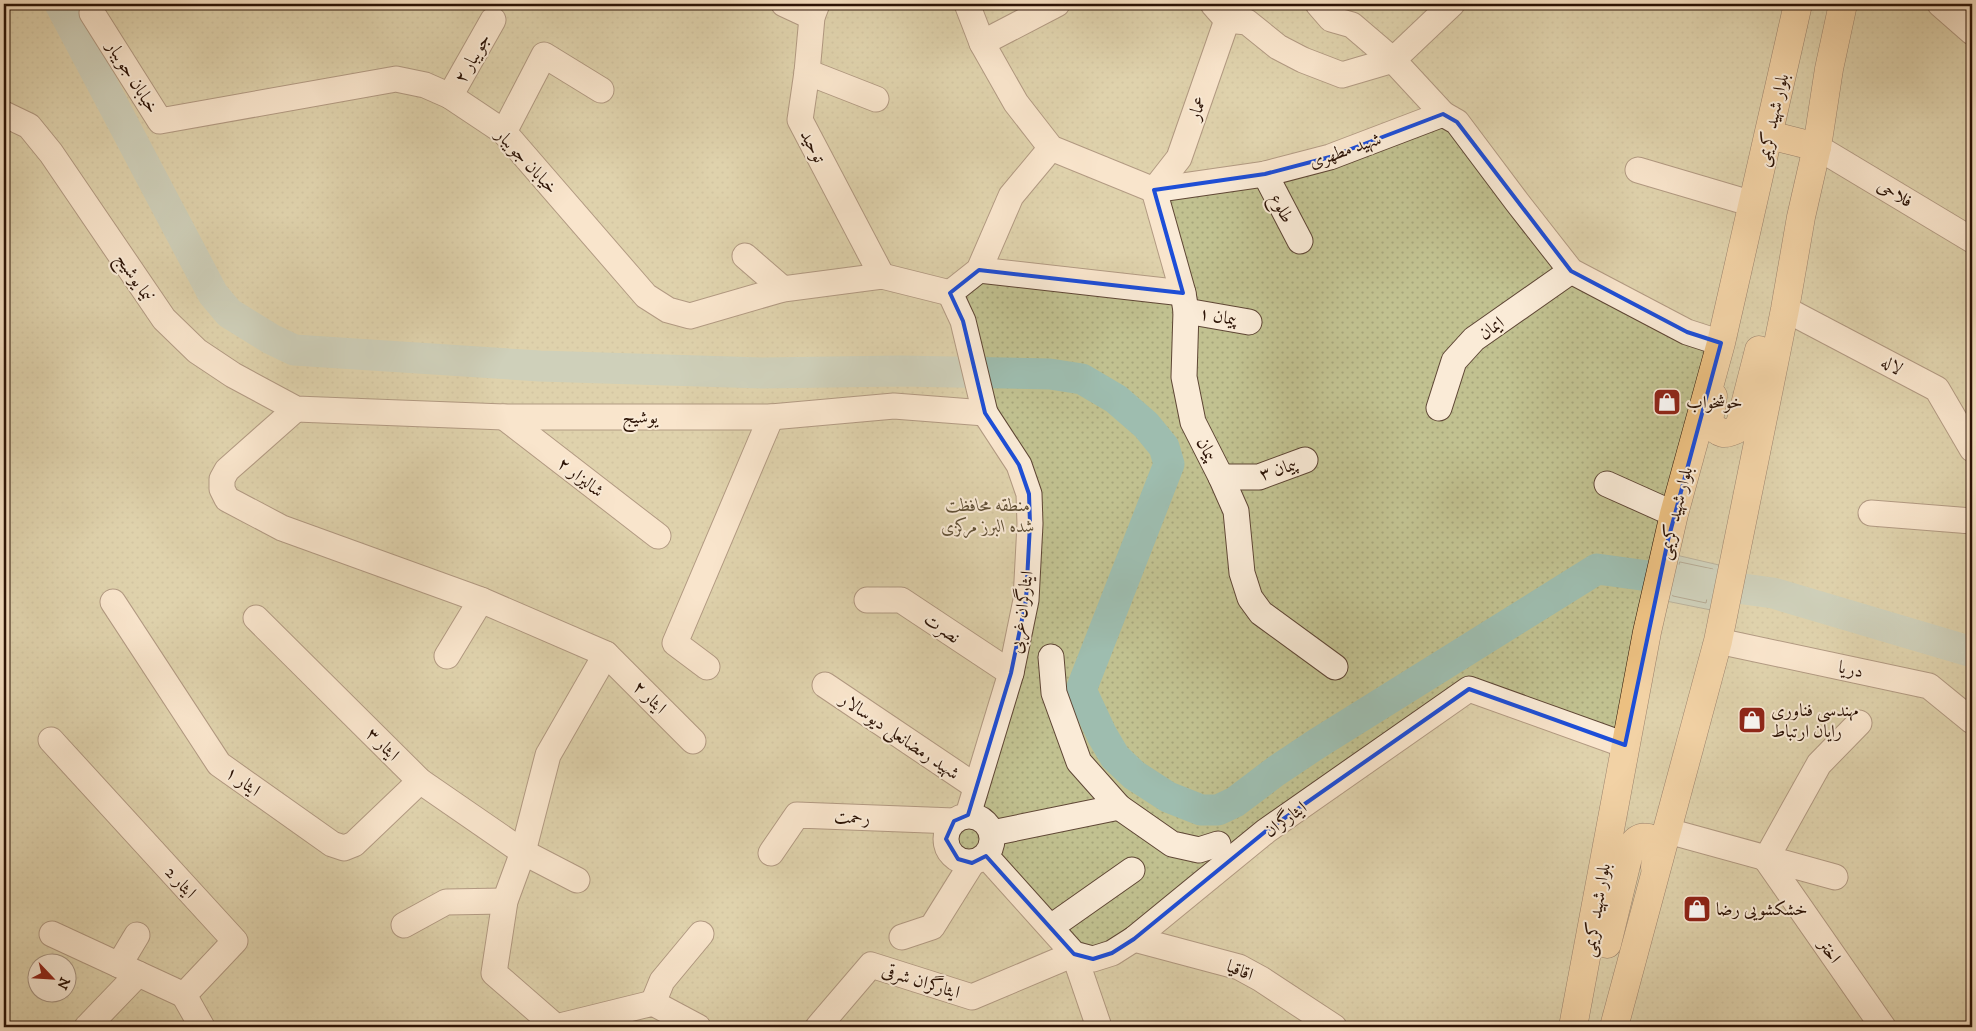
<svg xmlns="http://www.w3.org/2000/svg" width="1976" height="1031" viewBox="0 0 1976 1031" font-family="'IM FELL DW Pica',Amiri,serif">
<defs>
<pattern id="park-dots" width="8" height="8" patternUnits="userSpaceOnUse" patternTransform="scale(1.25)"><rect width="8" height="8" fill="#c1c190"/><path d="M2 2h.1M6 6h.1" fill="none" stroke="#a6a57b" stroke-width="1.8" stroke-linecap="round"/></pattern>
</defs>
<rect width="100%" height="100%" fill="#f7e0c2"/>
<filter id="stains"><feTurbulence type="fractalNoise" baseFrequency=".004" numOctaves="4"/><feColorMatrix values="0 0 0 0 .2 0 0 0 0 .09 0 0 0 0 .02 0 0 0 .5 -.17"/></filter>
<radialGradient id="worn" r=".72"><stop offset=".6" stop-color="#630" stop-opacity="0"/><stop offset="1" stop-color="#630" stop-opacity=".3"/></radialGradient>
<path fill="url(#park-dots)" stroke="#766a4b" fill-rule="evenodd" d="M4 4H1972V1027H4ZM38 964H68V994H38Z"/>
<path fill="#9ebdaf" stroke="#70796b" d="M1676 555 1719 565 1711 610 1666 601Z"/>
<g fill="none" stroke-linecap="round" stroke-linejoin="round">
<g stroke="#65685a" stroke-width="1">
<path d="M1680 562 1713 569 1706 603 1673 596Z"/>
<path d="M1687 569 1705 574 1701 596 1680 591 1684 571Z"/>
</g>
<path stroke="#9ebdaf" stroke-width="31" d="M60 4 213 294 229 313 271 339 294 350 540 366 762 373 901 371 1050 374 1082 379 1116 399 1146 425 1164 447 1169 464 1081 690 1102 735 1115 757 1134 775 1168 797 1201 810H1218L1235 802 1276 771 1318 743 1597 569 1773 593 1972 652"/>
<defs>
<g id="minor">
<path d="M784 4 812 17"/>
<path d="M817 4 812 17 807 72 800 120 882 276"/>
<path d="M967 4 982 43 1016 103 1051 148 1154 190 1265 174 1330 157 1443 114 1457 122 1517 202 1571 271 1687 332 1721 343"/>
<path d="M1213 4 1227 20 1247 22 1278 47 1303 60 1342 75 1393 60"/>
<path d="M1318 4 1331 19 1352 25 1393 60"/>
<path d="M1940 4 1972 32"/>
<path d="M92 13 160 121 396 79 425 85 450 96 504 132 646 296 668 310 690 316 783 289 882 276 950 293"/>
<path d="M1227 20 1179 158 1154 190 1183 293 1186 311 1184 377 1193 422 1221 477 1236 511 1242 573 1250 598 1261 613 1335 667"/>
<path d="M982 43 1057 4"/>
<path d="M807 72 876 99"/>
<path d="M450 96 493 20"/>
<path d="M4 114 29 126 51 153 164 319 197 351 233 375 296 409 504 417H771L894 406 985 413"/>
<path d="M1443 114 1393 60 1452 4"/>
<path d="M504 132 544 55 601 90"/>
<path d="M1817 147 1972 240"/>
<path d="M1638 170 1753 204"/>
<path d="M1265 174 1300 241"/>
<path d="M745 256 783 289"/>
<path d="M979 270 1183 293"/>
<path d="M1785 309 1937 389 1972 449"/>
<path d="M1186 311 1249 322"/>
<path d="M1439 408 1454 361 1474 339 1571 271"/>
<path d="M296 409 227 470 222 479V489L227 499 282 528 481 600 606 654 693 741"/>
<path d="M504 417 658 536"/>
<path d="M1221 477H1259L1305 460"/>
<path d="M1607 484 1674 514"/>
<path d="M1871 513 1972 521"/>
<path d="M867 600H901L1011 673"/>
<path d="M113 602 219 764 332 844 344 848 354 844 420 781"/>
<path d="M256 618 420 781 523 852 577 880"/>
<path d="M1718 641 1929 686 1972 721"/>
<path d="M606 654 548 755 523 852 505 901 494 973 556 1027 653 1003 698 1027"/>
<path d="M447 656 481 600"/>
<path d="M1051 657 1054 693 1079 762 1119 807 1172 844 1199 850 1218 844"/>
<path d="M707 667 675 643 771 417"/>
<path d="M825 685 975 786"/>
<path d="M51 740 235 941 184 995 202 1027"/>
<path d="M968 815 1011 673 1026 600 1030 524 1029 494 1019 465 985 413 963 321 950 293 979 270 1011 196 1051 148"/>
<circle cx="969" cy="839" r="23"/>
<path d="M1668 831 1835 877"/>
<path d="M992 833 1119 807"/>
<path d="M771 853 797 815 954 821"/>
<path d="M986 856 1074 954 1093 959 1112 953 1134 939 1266 831 1469 689 1625 745"/>
<path d="M1766 859 1883 1027"/>
<path d="M1766 859 1819 764 1859 723"/>
<path d="M404 925 446 902 505 901"/>
<path d="M1051 927 1132 870"/>
<path d="M52 934 184 995"/>
<path d="M902 937 932 927 972 863"/>
<path d="M1134 939 1239 967 1261 979 1334 1027"/>
<path d="M119 965 137 935"/>
<path d="M653 1003 662 981 701 934"/>
<path d="M87 1027 138 974"/>
<path d="M818 1027 871 965 972 997 1074 954 1099 1027"/>
</g>
<g id="major">
<path d="M1769 135 1817 147"/>
<path d="M1713 396 1709 421C1718 435 1725 436 1739 428L1759 350"/>
<path d="M1607 944 1630 849C1637 836 1648 833 1658 845L1655 867"/>
<path d="M1573 1027 1647 632 1674 514 1721 343 1798 4"/>
<path d="M1614 1027 1718 641 1785 309 1801 217 1817 147 1829 69 1843 4"/>
</g>
</defs>
<use href="#minor" stroke="#5f4635" stroke-width="27"/>
<use href="#major" stroke="#2c1306" stroke-width="29"/>
<use href="#minor" stroke="#faebd7" stroke-width="25"/>
<use href="#major" stroke="#ecc081" stroke-width="28"/>
</g>
<path d="M0 0H1976V1031H0ZM1443 114 1457 122 1571 271 1687 332 1721 343 1668 540 1625 745 1469 689 1266 831 1134 939 1112 953 1093 959 1074 954 986 856 972 863 958 859 946 839 954 821 968 815 1011 673 1026 600 1030 524 1029 494 1019 465 985 413 963 321 950 293 979 270 1183 293 1154 190 1265 174 1330 157Z" fill="#f7e0c2" fill-opacity=".55" fill-rule="evenodd"/>
<path fill="none" stroke="#1d4ed8" stroke-width="4" stroke-linejoin="round" d="M1443 114 1457 122 1571 271 1687 332 1721 343 1668 540 1625 745 1469 689 1266 831 1134 939 1112 953 1093 959 1074 954 986 856 972 863 958 859 946 839 954 821 968 815 1011 673 1026 600 1030 524 1029 494 1019 465 985 413 963 321 950 293 979 270 1183 293 1154 190 1265 174 1330 157Z"/>
<defs>
<symbol id="shop-square" viewBox="-11 -11 22 22"><rect x="-9" y="-9" width="18" height="18" rx="4" fill="#8f2418" stroke="#faebd7"/><path d="M-5-2.5h2.3a2.7 3.5 0 0 1 5.4 0H5L5.5 6h-11ZM-1.5-2.5h3a1.5 2.3 0 0 0-3 0Z" fill="#fff"/></symbol>
</defs>
<g fill-rule="evenodd">
<use href="#shop-square" x="1651" y="386" width="32" height="32"/>
<use href="#shop-square" x="1736" y="704" width="32" height="32"/>
<use href="#shop-square" x="1681" y="893" width="32" height="32"/>
</g>
<g text-anchor="middle" stroke-width="4" stroke-linejoin="round" paint-order="stroke">
<g font-size="18" fill="#2c1306" stroke="#faebd7">
<text transform="translate(472 58) rotate(-60)" y="6">جویبار ۲</text>
<text transform="translate(133 77) rotate(58)" y="6">خیابان جویبار</text>
<text transform="translate(1197 108) rotate(-71)" y="6">عمار</text>
<text transform="translate(1772 120) rotate(-77)" y="6">بلوار شهید کریمی</text>
<text transform="translate(813 146) rotate(62)" y="6">توحید</text>
<text transform="translate(1345 150) rotate(-19)" y="6">شهید مطهری</text>
<text transform="translate(527 161) rotate(47)" y="6">خیابان جویبار</text>
<text transform="translate(1895 193) rotate(31)" y="6">فلاحی</text>
<text transform="translate(1282 208) rotate(62)" y="6">طلوع</text>
<text transform="translate(135 277) rotate(56)" y="6">نیما یوشیج</text>
<text transform="translate(1218 316) rotate(10)" y="6">پیمان ۱</text>
<text transform="translate(1491 328) rotate(-36)" y="6">ایمان</text>
<text transform="translate(1892 365) rotate(28)" y="6">لاله</text>
<text x="640" y="423">یوشیج</text>
<text transform="translate(1207 449) rotate(63)" y="6">پیمان</text>
<text transform="translate(1278 469) rotate(-17)" y="6">پیمان ۳</text>
<text transform="translate(581 477) rotate(38)" y="6">شالیزار ۲</text>
<text transform="translate(1675 513) rotate(-76)" y="6">بلوار شهید کریمی</text>
<text transform="translate(1021 612) rotate(-82)" y="6">ایثارگران غربی</text>
<text transform="translate(942 628) rotate(34)" y="6">نصرت</text>
<text transform="translate(1851 669) rotate(12)" y="6">دریا</text>
<text transform="translate(650 697) rotate(45)" y="6">ایثار ۲</text>
<text transform="translate(900 736) rotate(34)" y="6">شهید رمضانعلی دیوسالار</text>
<text transform="translate(383 744) rotate(45)" y="6">ایثار ۳</text>
<text transform="translate(243 781) rotate(36)" y="6">ایثار ۱</text>
<text transform="translate(852 817) rotate(2)" y="6">رحمت</text>
<text transform="translate(1285 819) rotate(-36)" y="6">ایثارگران</text>
<text transform="translate(181 882) rotate(47)" y="6">ایثار 2</text>
<text transform="translate(1596 910) rotate(-80)" y="6">بلوار شهید کریمی</text>
<text transform="translate(1830 951) rotate(55)" y="6">اختر</text>
<text transform="translate(1240 970) rotate(22)" y="6">اقاقیا</text>
<text transform="translate(921 981) rotate(17)" y="6">ایثارگران شرقی</text>
</g>
<g font-size="18" fill="#2c1306" stroke="#faebd7" text-anchor="start">
<text x="1686" y="408">خوشخواب</text>
<text x="1771" y="716">مهندسی فناوری<tspan x="1771" dy="21">رایان ارتباط</tspan></text>
<text x="1716" y="915">خشکشویی رضا</text>
</g>
<g font-size="18" font-style="italic" fill="#605036" stroke="#faebd7">
<text x="988" y="511">منطقه محافظت<tspan x="988" dy="21">شده البرز مرکزی</tspan></text>
</g>
</g>
<rect width="1976" height="1031" fill="none" stroke="#f7e0c2" stroke-width="20"/>
<rect x="5" y="5" width="1966" height="1021" fill="none" stroke="#2c1306" stroke-width="2.5"/>
<rect x="10" y="10" width="1956" height="1011" fill="none" stroke="#2c1306"/>
<g transform="translate(52 978) rotate(115)"><circle r="24" fill="#faebd7" stroke="#a89583"/>
<path d="M0-4L9 19L0 12L-9 19Z" fill="#8f2418"/>
<text y="-8" font-size="14" font-weight="bold" text-anchor="middle" fill="#2c1306">N</text>
</g>
<rect width="100%" height="100%" filter="url(#stains)"/>
<rect width="100%" height="100%" fill="url(#worn)"/>
</svg>
